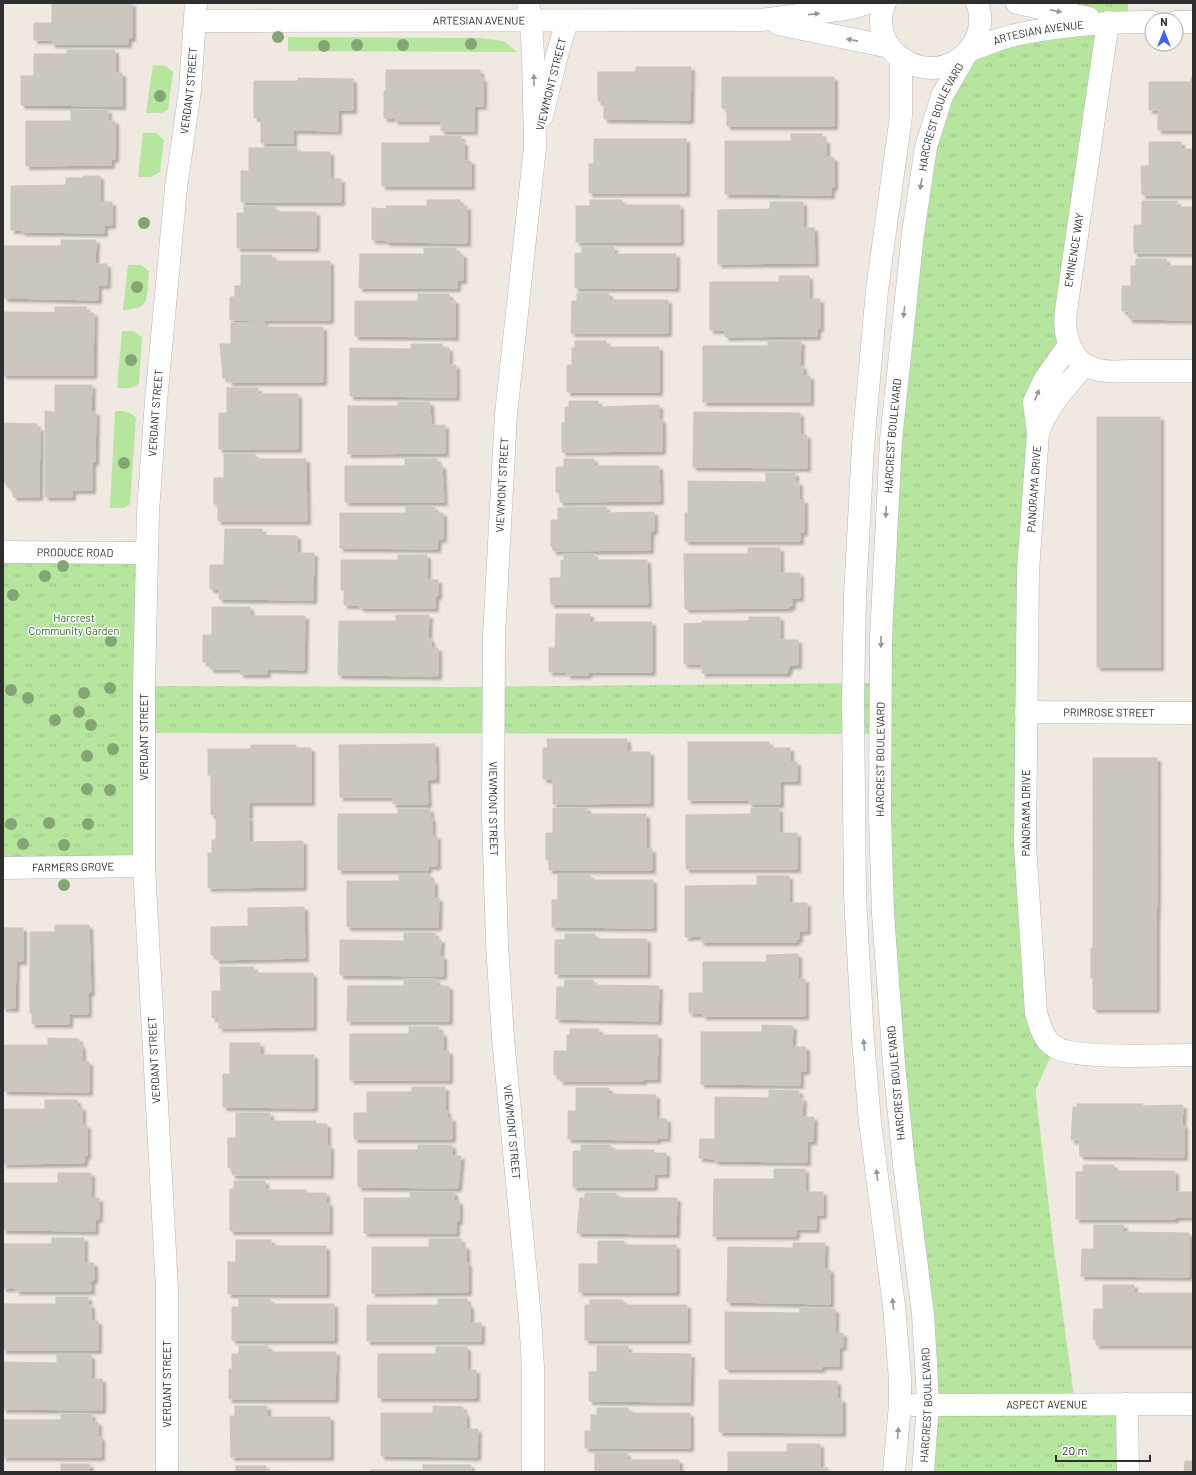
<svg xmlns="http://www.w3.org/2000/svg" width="1196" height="1475" viewBox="0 0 1196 1475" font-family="Barlow,sans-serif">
<defs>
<pattern id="park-tufts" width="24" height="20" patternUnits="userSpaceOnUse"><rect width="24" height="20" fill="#b6e59e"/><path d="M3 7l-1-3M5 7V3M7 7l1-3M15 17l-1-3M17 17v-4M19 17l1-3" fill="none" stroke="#9dc588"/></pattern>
<filter id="shadow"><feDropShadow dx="3.5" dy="3.5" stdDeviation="1" flood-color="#0004"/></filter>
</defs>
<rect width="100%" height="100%" fill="#efe9e1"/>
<g fill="#b6e59e">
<path d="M287 3H473L287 4Z"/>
<path d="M288 37 480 38 504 41 517 52 288 51Z"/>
<path d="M153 65 166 66 173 72 168 110 161 113H146Z"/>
<path d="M143 133H156L164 140 160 172 151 177H138Z"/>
<path d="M128 265H141L149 271C146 296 153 309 123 310Z"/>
<path d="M122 331H134L142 337 139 383C132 390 126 388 117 388Z"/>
<path d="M115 411C123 411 131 411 136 418L130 504 124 508H110Z"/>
</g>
<path fill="url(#park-tufts)" d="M1018 3H1128V22H1109L1065 333 1040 388 1035 999 1055 1047 1036 1089V1096L1052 1233 1075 1404H1127L1128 1472H923L880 734 144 733V866L3 868V552L147 553 144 686 454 687 880 683 926 147 965 56 1106 22Z"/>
<g fill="#cbc7bf" stroke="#cbc5ba" filter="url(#shadow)">
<path d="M52 3H132V38H128V44H52V40H34V23H52Z"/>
<path d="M67 50H115V73H122V106L21 105V76H34V54H67Z"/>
<path d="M636 67H691L690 120 604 119V101H598V72H636Z"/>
<path d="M386 70H480V78H483V106H474V131H441V121H395V118H384V91H386Z"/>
<path d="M722 77H834V126H727V108H722Z"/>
<path d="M1191 77H1193V130H1158V110H1149V82H1191Z"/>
<path d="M298 78 353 79V110H338V131L293 130V143H261V118H254V81H298Z"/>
<path d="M71 110H108V121H115V159H111V165L26 166V121H71Z"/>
<path d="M791 134H822V140H826V157L834 158V187H831V195L725 194V141H791Z"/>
<path d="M430 136H461V142H464V161H471V186H382V143H430Z"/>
<path d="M594 139H686V193H589V164H594Z"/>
<path d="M1149 142H1181V149H1193V195H1142L1141 166H1149Z"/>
<path d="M249 148H297V152H330V179H341V202H241V171H249Z"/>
<path d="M83 176H100V202H112V225H104V233L22 232V230H11V186L66 185V178H83Z"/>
<path d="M427 200H460V206H467V243L386 242V240H372V208L386 209V206H427Z"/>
<path d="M590 200H622V205H680V242H576V206H590Z"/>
<path d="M1142 201H1177V207H1193V253H1134V225H1142Z"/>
<path d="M770 202H803V228H814L815 263 718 264V210L770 209Z"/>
<path d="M244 206 275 207V212H316V248H237V213H244Z"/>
<path d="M61 240H96L95 264H107V285H98V300L4 298V246H61Z"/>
<path d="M582 247H614V254H676V288H575V253H582Z"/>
<path d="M424 248H456V254H463V280H457V288H359L360 254H424Z"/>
<path d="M241 255H272V261H330V320H230V297H235V286H241Z"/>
<path d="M1136 259H1166V266H1193V320L1129 319V311H1122V286H1131V266H1136Z"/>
<path d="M779 276H809V299H820V328H817V336L725 337V330H710V282H779Z"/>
<path d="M577 293H609V300H668V333H571L572 301H577Z"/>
<path d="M418 294H449V300H455V337L355 336V301H418Z"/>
<rect x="55" y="307" width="31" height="5"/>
<path d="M3 312 94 313 93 375H3Z"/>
<path d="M264 322V327H323V382H229V378H223L220 344H231V323Z"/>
<path d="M575 341H606V347H659V392H567V365H572V348H575Z"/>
<path d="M768 341H801L800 366H803V376H810V402H703V346H768Z"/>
<path d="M411 344H442V348H449V365H456V397L350 396V348L411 349Z"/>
<path d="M55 385H92L91 412H96L95 462H92V490H72V497H45V411L55 412Z"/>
<path d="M227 388H258V394H298V449H219V413H227Z"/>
<path d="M569 401H598V407L659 405V420H662V451L562 452V423H565V407H569Z"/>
<path d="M398 402H430L431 425H445V453L348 454V406H398Z"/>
<path d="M694 412 800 413V435H807V468L693 467Z"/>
<rect x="1097" y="417" width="63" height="31"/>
<path d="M5 423 37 424V428H40L39 497H13V488H8V456H3V428Z"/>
<rect x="1097" y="448" width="63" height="29"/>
<path d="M224 454H255V459H306L307 521H218V504H214V478H224Z"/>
<path d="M3 456H8L7 482H3Z"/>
<path d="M405 459H437V465H442L444 502H345V466H405Z"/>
<path d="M564 459H594V466H659L660 501 560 502V492H556V467H564Z"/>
<path d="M766 473H795V482H799V500H804V532H800V541H685V513H688V481L766 482Z"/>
<path d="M1097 477H1160V506L1097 505Z"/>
<path d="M1097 505 1160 506V529H1097Z"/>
<path d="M406 507H435L434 513H443V539H438L437 549 340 548V513H406Z"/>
<path d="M606 507V513L654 512V531L650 532V550L553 551V546H551V520H558V508Z"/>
<path d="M225 529H262V535L297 536V553H314L313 600 219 599V589H210V565H224Z"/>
<rect x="1097" y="529" width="63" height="26"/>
<path d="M748 548H780V573H800V598H792V606H789V608L685 609 684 554H748Z"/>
<path d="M564 554H594V560H647L648 604H551L550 578H561V560H564Z"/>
<path d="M398 555H427V580H438V596H435V608H360V605H344V590H341V560H398Z"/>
<rect x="1097" y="555" width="63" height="23"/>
<rect x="1097" y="578" width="63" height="27"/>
<rect x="1097" y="605" width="63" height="30"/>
<path d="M212 607H250V616H305L304 670 267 669V674H240L241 669H210V662H203V635H212Z"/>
<path d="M556 614H590V622H652V672H588V675H567V672H549V648H555Z"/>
<path d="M396 615H429L428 639H431V648H438V676L338 675 339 621H396Z"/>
<path d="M749 617H780V640H798V665H790L787 673H702V664H684V624L702 623V621H749Z"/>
<rect x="1097" y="635" width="63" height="32"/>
<path d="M547 739H627V752H650V803L553 804V779H543V748H548Z"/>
<path d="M688 742H769V748H790V762H797V781H780V804H749V800H688Z"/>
<path d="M435 744 436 779 427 780 428 804H393V797H340L339 745Z"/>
<path d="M251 745H296V748H311V802H249V815H211V775H208V749H251Z"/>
<rect x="1093" y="758" width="64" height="33"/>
<rect x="1093" y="791" width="64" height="29"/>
<path d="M553 808H587V814H646V849H652V870H549V860H546V833H553Z"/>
<path d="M751 808H779V833H797V869H686V815L751 814Z"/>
<path d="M398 809H430V818H432V836H437V866H428V870H338V814H398Z"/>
<path d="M216 817H249V842L303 841V887L208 888V853H212V840H216Z"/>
<rect x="1093" y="820" width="64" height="27"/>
<rect x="1093" y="847" width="64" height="26"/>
<rect x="1093" y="873" width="64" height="25"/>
<path d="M399 875H430V881H434V898H439L438 927H347V881H399Z"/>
<path d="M558 875H590V880H653V928L552 927V900H558Z"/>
<path d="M757 876H789V903H807V931H799V939H796V942H701V936L685 937V886L757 885Z"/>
<path d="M1093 898H1157L1156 922 1093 921Z"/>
<path d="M304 907 305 958 216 960V955H211V927L248 926V908Z"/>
<path d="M1093 921 1156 922V948H1093Z"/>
<path d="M55 925H89L91 992H88V1014H69V1024H32V1013H30V932H55Z"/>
<path d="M3 928H23V961H16L15 1008H3Z"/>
<path d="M404 933H435V939L441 940 440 956H443V976L340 975V940L404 941Z"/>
<path d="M565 934H595V939H647V974H555V940H565Z"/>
<rect x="1091" y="948" width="65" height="30"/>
<path d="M798 954V979H805V1016H703V1013H689V993H703V962H767L766 955Z"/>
<path d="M220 967H254V973H313V1027L219 1028V1018H212V991H221Z"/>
<rect x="1093" y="978" width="63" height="31"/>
<path d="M404 979H436V986H449V1021H347L348 986H404Z"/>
<path d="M565 980H593V985L659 986 658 1021 556 1019 557 987H564Z"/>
<path d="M762 1025 793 1026 792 1047H806V1071H800V1085L701 1084V1032H762Z"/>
<path d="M409 1027H439V1033H443V1051H449V1080H350V1034H409Z"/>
<path d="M570 1029H599V1035H658L657 1079H643V1081H560V1075H554V1051H567V1035H570Z"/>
<path d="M48 1038 79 1039V1045H82V1061L89 1062V1092L4 1091V1045H48Z"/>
<path d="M230 1043H260V1055H314V1108L223 1107V1074H230Z"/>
<path d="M412 1087H445V1111H447V1118H452V1139H354V1113H367V1092H412Z"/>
<path d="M576 1088H609L608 1094 656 1095V1118L667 1119V1138H657V1140L568 1139V1111H576Z"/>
<path d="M769 1090 799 1091V1098H803L802 1117H814L813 1141H807V1162L715 1161V1159L699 1158 700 1139H715V1097L769 1098Z"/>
<path d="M45 1100H77V1107H82V1125H87V1156H84V1163L3 1164V1109H45Z"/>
<path d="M1077 1104H1143L1142 1106 1183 1105 1182 1125H1184V1157L1080 1156 1079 1140H1071L1073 1107H1077Z"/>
<path d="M236 1113H270V1121H316V1124H327V1146H330V1175H232V1168H228V1138H236Z"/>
<path d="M418 1145H452V1156H461L458 1188 358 1187V1150H418Z"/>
<path d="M581 1145H611V1150H654V1153H666V1174H654V1187H573V1151H581Z"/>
<path d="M1083 1165H1114V1171H1175V1192H1192V1217H1176L1175 1219H1076V1172H1083Z"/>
<path d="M774 1169H805V1192H823V1215H816V1229H796V1236H713L714 1179H774Z"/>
<path d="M58 1173H91V1198H99V1219H95V1231L3 1230V1183H58Z"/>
<path d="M234 1181H265V1190H306V1193H326V1203H329V1231H230V1189H234Z"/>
<path d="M410 1192H454V1201H459V1221H456V1233H364V1198H410Z"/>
<path d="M585 1193H616V1198H677L676 1234 577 1233 580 1198H585Z"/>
<path d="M1094 1225H1124L1123 1232 1189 1233V1277L1081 1276 1082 1249H1094Z"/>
<path d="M52 1238H84V1263H94V1280H91V1291H16V1288H3V1244H52Z"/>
<path d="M429 1239H461V1246H466V1263H468V1292L372 1293V1247H429Z"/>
<path d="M236 1240H271V1246H326V1294H228V1262H236Z"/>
<path d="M598 1241H624V1245H676V1292H579V1264H598Z"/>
<path d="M793 1243H825L824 1269H830V1304L727 1302 728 1247 793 1248Z"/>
<path d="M1103 1285H1134V1293H1193V1345H1096V1339H1093L1094 1309H1103Z"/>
<path d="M56 1297H88V1305H91V1321H98V1350H3V1304H56Z"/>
<path d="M239 1299H270V1304H334V1340H232V1307H239Z"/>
<path d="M438 1299H467V1305H470V1323H481V1341H367V1305H438Z"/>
<path d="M590 1300H623V1305H687V1340H585V1305H590Z"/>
<path d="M800 1308 835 1309V1333H843V1347H839V1366H822V1369H725V1312L800 1313Z"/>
<path d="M239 1346H268V1352H336L335 1399H229V1369H232V1354H239Z"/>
<path d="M597 1346H628V1353L691 1354 690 1402 589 1401V1372H597Z"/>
<path d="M436 1347H467V1370H476V1398H378V1354H436Z"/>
<path d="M57 1355H91V1379H102V1410L3 1409V1362L57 1363Z"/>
<path d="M719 1380 837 1381V1399H842V1433L719 1432Z"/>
<path d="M235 1406H267V1417H330V1457H231L230 1416H235Z"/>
<path d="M433 1406 463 1407V1413H466V1429H478L477 1457 381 1456V1413H433Z"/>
<path d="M597 1408H628V1413H690V1448H585V1431H591V1415H597Z"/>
<path d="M61 1414H92V1422H98V1437H101V1457H3V1420H61Z"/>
<path d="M787 1444H820V1468H828V1472H728V1452H787Z"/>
<path d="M595 1453H627V1460H679V1472H595Z"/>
<path d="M1185 1461H1193V1472H1184Z"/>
<path d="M61 1464H90L89 1472H61Z"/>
<path d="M423 1465H471V1472H370V1470H423Z"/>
<path d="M236 1466H266V1471L324 1472H230L236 1471Z"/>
</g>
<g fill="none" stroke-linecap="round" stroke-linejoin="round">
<defs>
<g id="minor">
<path id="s1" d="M528 3 531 21 533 55 535 147 506 414 494 636 493 815 497 944 503 1038 530 1317 533 1368V1472"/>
<path d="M885 3C862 58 945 96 975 41 981 30 982 14 977 3"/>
<path d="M1017 3 1089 18"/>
<path id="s2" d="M196 21 761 20 852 8 867 3"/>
<path d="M1108 22 1066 311C1063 333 1070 362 1095 369 1106 373 1120 371 1132 371 1152 371 1173 371 1193 371"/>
<path d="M1176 22H1193"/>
<path d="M778 24 890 47"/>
<path id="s3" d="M970 50C984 46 997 39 1011 36 1057 25 1105 22 1152 22"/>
<path d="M542 116 557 55 567 21"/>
<path d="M1069 345 1045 379 1034 402 1038 433 1028 571 1025 845 1036 1013C1040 1026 1043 1039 1055 1047 1075 1060 1165 1055 1193 1055"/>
<path d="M1038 433C1048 405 1066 386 1085 365"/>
<path id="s4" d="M3 552 147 553"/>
<path id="s5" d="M1026 712 1193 713"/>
<path id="s6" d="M3 868 144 866"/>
<path d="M1127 1404 1128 1472"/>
<path id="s7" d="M914 1405 1193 1404"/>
<path id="s8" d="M167 1472V1289L144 866V686L148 512 156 401 176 188 190 90 196 3"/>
<path d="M894 1472 900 1405V1379L894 1306 870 1122 863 1039 855 896 853 701 855 595 863 446 877 290 901 116V59"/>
<path id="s9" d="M923 1472 928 1404 926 1363 923 1315 904 1164 894 1064 883 914 880 816 881 637 891 440 913 233 926 147 942 96 965 56"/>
</g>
</defs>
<use href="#minor" stroke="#b4b7c1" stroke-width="23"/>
<use href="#minor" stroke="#fff" stroke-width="22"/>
</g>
<g fill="#84a574">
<circle cx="278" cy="37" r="6"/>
<circle cx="471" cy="44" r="6"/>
<circle cx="357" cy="45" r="6"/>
<circle cx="403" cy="45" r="6"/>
<circle cx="324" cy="46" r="6"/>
<circle cx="160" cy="96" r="6"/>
<circle cx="144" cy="223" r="6"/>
<circle cx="137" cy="287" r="6"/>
<circle cx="131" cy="360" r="6"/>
<circle cx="124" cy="463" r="6"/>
<circle cx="63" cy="566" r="6"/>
<circle cx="45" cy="576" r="6"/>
<circle cx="13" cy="595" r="6"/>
<circle cx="111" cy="641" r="6"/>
<circle cx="110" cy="688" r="6"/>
<circle cx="11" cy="690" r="6"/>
<circle cx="84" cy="693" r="6"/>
<circle cx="28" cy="698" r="6"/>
<circle cx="79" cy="712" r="6"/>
<circle cx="55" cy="720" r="6"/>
<circle cx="91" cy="725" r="6"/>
<circle cx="113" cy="749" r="6"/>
<circle cx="87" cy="756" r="6"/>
<circle cx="87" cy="789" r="6"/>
<circle cx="110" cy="790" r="6"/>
<circle cx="49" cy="823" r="6"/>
<circle cx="11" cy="824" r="6"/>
<circle cx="88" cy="824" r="6"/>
<circle cx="23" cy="844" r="6"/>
<circle cx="64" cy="845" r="6"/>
<circle cx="64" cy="885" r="6"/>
</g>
<defs><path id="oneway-solid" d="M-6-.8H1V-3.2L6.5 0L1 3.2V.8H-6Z"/></defs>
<g fill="#969696">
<use href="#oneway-solid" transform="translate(1056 11) rotate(11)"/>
<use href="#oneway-solid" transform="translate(814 14) rotate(-7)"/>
<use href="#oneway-solid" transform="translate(852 40) rotate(-169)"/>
<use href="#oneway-solid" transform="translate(534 80) rotate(-91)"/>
<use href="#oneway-solid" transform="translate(921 184) rotate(99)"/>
<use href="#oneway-solid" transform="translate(904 312) rotate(97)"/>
<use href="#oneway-solid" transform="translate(1037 395) rotate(-68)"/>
<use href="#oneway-solid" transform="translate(886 512) rotate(93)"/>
<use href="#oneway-solid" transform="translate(881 642) rotate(91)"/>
<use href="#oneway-solid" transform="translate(864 1045) rotate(-95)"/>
<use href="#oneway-solid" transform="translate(877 1175) rotate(-97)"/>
<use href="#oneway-solid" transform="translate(893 1304) rotate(-97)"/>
<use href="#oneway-solid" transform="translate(898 1433) rotate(-85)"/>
</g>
<g text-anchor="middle" stroke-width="3" stroke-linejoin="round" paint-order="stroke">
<g font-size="11" fill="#2e2e2e" stroke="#fff">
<text dy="4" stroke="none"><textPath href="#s2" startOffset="283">ARTESIAN AVENUE</textPath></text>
<text dy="4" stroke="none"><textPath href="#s3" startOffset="71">ARTESIAN AVENUE</textPath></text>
<text transform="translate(551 84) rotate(-76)" y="4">VIEWMONT STREET</text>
<text dy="4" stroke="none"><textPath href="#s8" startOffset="1384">VERDANT STREET</textPath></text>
<text dy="4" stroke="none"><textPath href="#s9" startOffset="1363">HARCREST BOULEVARD</textPath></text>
<text transform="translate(1074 250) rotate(-81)" y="4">EMINENCE WAY</text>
<text dy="4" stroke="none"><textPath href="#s8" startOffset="1060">VERDANT STREET</textPath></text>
<text dy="4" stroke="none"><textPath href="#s9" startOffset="1039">HARCREST BOULEVARD</textPath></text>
<text transform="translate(502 485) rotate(-87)" y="4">VIEWMONT STREET</text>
<text transform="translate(1034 489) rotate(-86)" y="4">PANORAMA DRIVE</text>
<text dy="4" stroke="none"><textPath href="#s4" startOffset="72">PRODUCE ROAD</textPath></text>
<text dy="4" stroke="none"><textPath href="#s5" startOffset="83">PRIMROSE STREET</textPath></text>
<text transform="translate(144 737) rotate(-90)" y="4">VERDANT STREET</text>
<text dy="4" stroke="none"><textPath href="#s9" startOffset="715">HARCREST BOULEVARD</textPath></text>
<text dy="4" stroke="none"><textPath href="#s1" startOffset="808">VIEWMONT STREET</textPath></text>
<text transform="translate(1026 813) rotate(-90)" y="4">PANORAMA DRIVE</text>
<text dy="4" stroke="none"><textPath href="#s6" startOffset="70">FARMERS GROVE</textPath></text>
<text transform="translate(154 1060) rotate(-93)" y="4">VERDANT STREET</text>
<text transform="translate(896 1083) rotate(-95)" y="4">HARCREST BOULEVARD</text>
<text dy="4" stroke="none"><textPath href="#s1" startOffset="1132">VIEWMONT STREET</textPath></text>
<text transform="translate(167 1384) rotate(-90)" y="4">VERDANT STREET</text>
<text dy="4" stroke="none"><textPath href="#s7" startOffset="133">ASPECT AVENUE</textPath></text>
<text dy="4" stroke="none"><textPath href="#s9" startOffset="67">HARCREST BOULEVARD</textPath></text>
</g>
<g font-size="11" fill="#2c6e1b" stroke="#fff">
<text x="74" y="622">Harcrest<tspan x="74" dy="13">Community Garden</tspan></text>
</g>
</g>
<rect width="1196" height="1475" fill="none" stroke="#2e2e2e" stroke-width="8"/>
<g transform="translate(1164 32)"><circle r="19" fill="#ffffff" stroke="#ababab"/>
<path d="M0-3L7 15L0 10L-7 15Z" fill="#4264fb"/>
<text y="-6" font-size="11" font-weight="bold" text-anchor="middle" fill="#2e2e2e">N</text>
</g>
<path d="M1056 1455v6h94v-6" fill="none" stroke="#2e2e2e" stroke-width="2"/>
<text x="1062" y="1455" font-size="12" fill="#2e2e2e" stroke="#ffffff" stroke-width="3" paint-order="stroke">20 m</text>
</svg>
